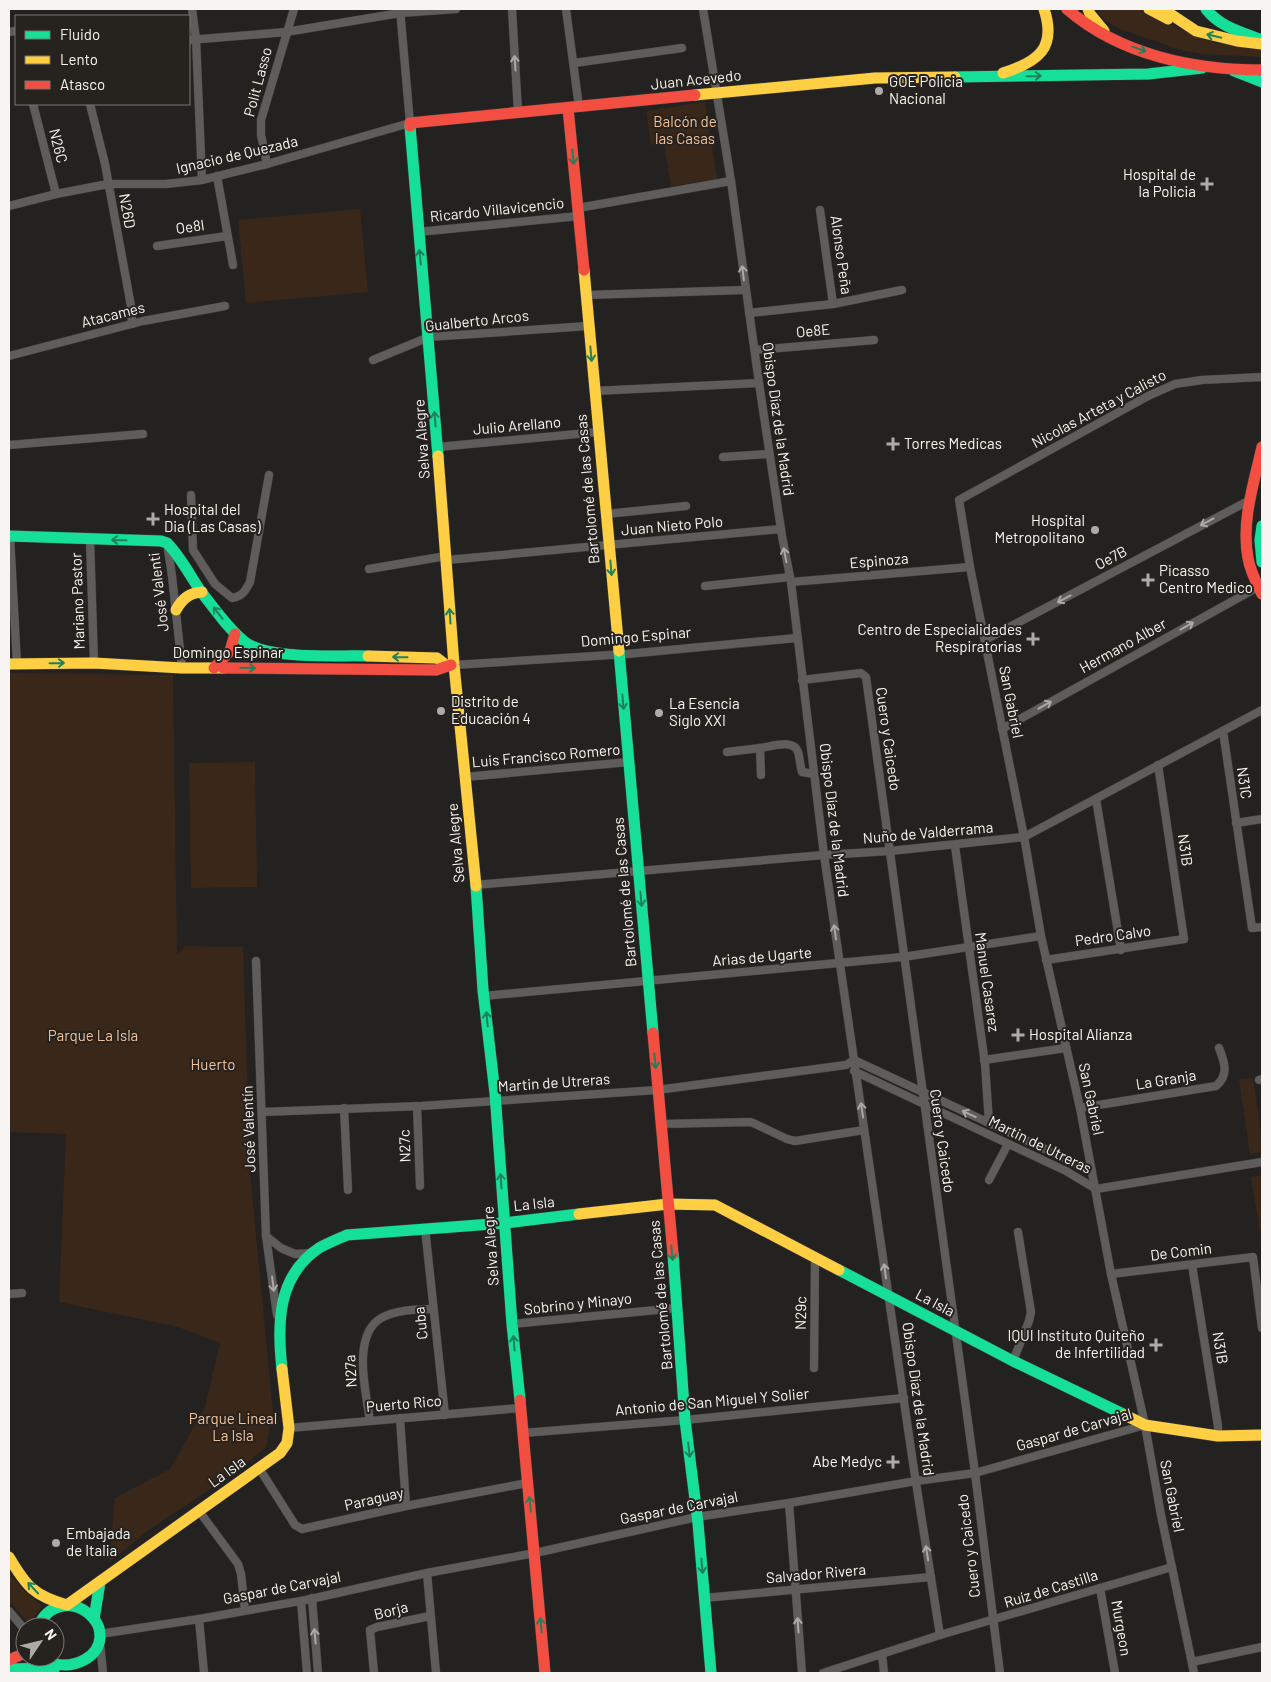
<svg xmlns="http://www.w3.org/2000/svg" width="1271" height="1682" viewBox="0 0 1271 1682" font-family="Barlow,sans-serif">
<rect width="100%" height="100%" fill="#242220"/>
<g fill="#392719">
<path d="M1098 9H1142L1167 23 1200 38 1217 43 1262 50V57L1202 54 1181 50 1120 29 1106 21 1100 15Z"/>
<path d="M705 102 717 179 671 186 664 143 651 145 646 111Z"/>
<path d="M360 209 368 292 246 303 238 220Z"/>
<path d="M9 673 173 675 177 955 185 946 243 947 250 1172 273 1413 266 1447 237 1471 147 1531 109 1563 115 1498 170 1469 205 1407 220 1343 178 1327 59 1302 66 1134 9 1132Z"/>
<path d="M255 762 257 887 191 888 189 763Z"/>
<path d="M1253 1078 1262 1142V1152L1250 1154 1239 1079Z"/>
<path d="M1262 1175V1243L1251 1177Z"/>
<path d="M9 1573 22 1589 42 1606 29 1624 9 1600Z"/>
</g>
<g fill="none" stroke-linecap="round" stroke-linejoin="round">
<defs>
<g id="street">
<path d="M192 9 196 39 202 180"/>
<path d="M512 9 518 112"/>
<path d="M566 9 579 107"/>
<path d="M703 9 731 181 759 383 782 536 791 582 824 855 914 1470 940 1635"/>
<path d="M9 32 16 31"/>
<path d="M189 40 286 32 400 13 456 9"/>
<path d="M574 63 682 48"/>
<path d="M33 104 56 194"/>
<path d="M90 104 105 164 131 306 132 324"/>
<path d="M267 164 261 135V120L294 9"/>
<path d="M217 176 233 265"/>
<path d="M9 206 56 194 108 184H166L202 180 267 164 410 123 400 9"/>
<path d="M578 208 731 181"/>
<path d="M820 210 833 304"/>
<path d="M418 232 579 216"/>
<path d="M157 246 227 236"/>
<path d="M586 295 745 290"/>
<path d="M749 313 833 304 902 290"/>
<path d="M755 350 874 340"/>
<path d="M9 356 143 321 225 306"/>
<path d="M373 360 429 337 588 326"/>
<path d="M594 391 759 383"/>
<path d="M9 445 143 434"/>
<path d="M438 447 598 432"/>
<path d="M723 457 769 454"/>
<path d="M191 495 193 550 215 584 232 598C243 596 245 591 250 582L269 475"/>
<path d="M606 514 686 506"/>
<path d="M10 536 17 664"/>
<path d="M90 539 94 663"/>
<path d="M167 543 172 576 182 668"/>
<path d="M447 560 781 529"/>
<path d="M369 569 446 556"/>
<path d="M791 582 970 567"/>
<path d="M705 586 790 577"/>
<path d="M985 640 1250 500"/>
<path d="M454 665 627 654 797 638"/>
<path d="M802 680 861 673 866 677 975 1473 1000 1673"/>
<path d="M1002 729 1258 587"/>
<path d="M1223 731 1252 928 1262 927"/>
<path d="M727 752 760 748"/>
<path d="M761 775 760 748C770 747 794 738 798 752 800 758 800 766 802 772L814 774"/>
<path d="M465 777 629 762"/>
<path d="M1096 799 1121 950"/>
<path d="M1236 823 1262 819"/>
<path d="M955 846 985 1064 989 1123"/>
<path d="M475 885 824 855 890 851 1024 837 1262 710"/>
<path d="M1046 960 1184 939 1158 765"/>
<path d="M256 961 266 1236 277 1315"/>
<path d="M484 996 903 957 1041 936"/>
<path d="M984 1060 1066 1048"/>
<path d="M854 1071 1066 1171 1096 1189 1262 1162"/>
<path d="M1259 1080 1262 1079"/>
<path d="M417 1106 420 1186"/>
<path d="M344 1108 348 1190"/>
<path d="M1080 1108 1216 1086C1229 1075 1225 1063 1219 1048"/>
<path d="M262 1112 421 1106 657 1090 846 1065 854 1060 1092 1171"/>
<path d="M660 1124 751 1122 787 1139 795 1141 864 1130"/>
<path d="M989 1180 1008 1144"/>
<path d="M425 1228 445 1415"/>
<path d="M266 1236 281 1248 295 1254 313 1253"/>
<path d="M1192 1265 1218 1426V1436"/>
<path d="M1111 1274 1253 1257 1262 1328"/>
<path d="M9 1294 22 1293"/>
<path d="M512 1324 677 1308"/>
<path d="M1013 1361 1029 1321 1031 1312 1018 1232"/>
<path d="M814 1368 815 1258"/>
<path d="M400 1418 406 1506"/>
<path d="M370 1421C366 1393 353 1341 377 1321 390 1310 417 1309 433 1309"/>
<path d="M289 1428 520 1408"/>
<path d="M523 1433 685 1420 904 1398"/>
<path d="M259 1468 295 1525 302 1529 406 1506 527 1483"/>
<path d="M789 1503 802 1673"/>
<path d="M199 1511 238 1564 241 1574 245 1610"/>
<path d="M427 1573 436 1673"/>
<path d="M1100 1588 1115 1673"/>
<path d="M312 1598 318 1673"/>
<path d="M704 1598 931 1577"/>
<path d="M301 1601 307 1673"/>
<path d="M9 1611 25 1630"/>
<path d="M199 1619 204 1673"/>
<path d="M100 1634 199 1619 306 1600 427 1573 535 1553 697 1517 789 1503 916 1481 975 1473 1145 1425"/>
<path d="M100 1643 103 1673"/>
<path d="M882 1654 884 1673"/>
<path d="M1192 1662 1262 1647"/>
<path d="M374 1673 370 1630 377 1627 430 1616"/>
<path d="M823 1673 940 1635 1172 1567"/>
<path d="M1194 1673 1161 1515 1145 1425 1111 1274 1080 1108 1041 936 1025 842 970 567 959 500 1148 396 1175 384 1202 380 1262 377"/>
</g>
<g id="fast">
<path d="M1206 9C1220 27 1241 32 1262 40"/>
<path d="M1234 71 1262 82"/>
<path d="M955 77 1148 74 1202 68"/>
<path d="M410 126 438 456"/>
<path d="M1262 526 1260 540 1262 562"/>
<path d="M9 536 161 541 167 543C181 557 190 576 202 593 215 609 228 629 245 642 269 660 336 655 368 656"/>
<path d="M619 651 653 1033"/>
<path d="M476 886 483 990 495 1093 512 1324 520 1400"/>
<path d="M673 1254 685 1420 698 1523 711 1673"/>
<path d="M839 1270 1013 1361 1125 1415"/>
<path d="M282 1369C277 1324 277 1276 319 1248 328 1243 338 1239 347 1235L505 1223 579 1214"/>
<path d="M94 1619 100 1582"/>
<path d="M38 1627C43 1615 51 1608 63 1606 81 1603 101 1619 100 1637 99 1658 74 1668 56 1664 51 1663 46 1659 42 1657"/>
<path d="M9 1669 55 1668"/>
</g>
<g id="slow">
<path d="M1088 9 1090 14 1104 31"/>
<path d="M1149 9 1168 19"/>
<path d="M1163 9 1196 31 1237 41 1262 44"/>
<path d="M1003 73C1038 62 1057 48 1044 9"/>
<path d="M695 95 875 78 955 77"/>
<path d="M584 270 619 651"/>
<path d="M438 456 454 665 476 886"/>
<path d="M176 610C182 599 189 593 202 592"/>
<path d="M368 656 437 658 446 665"/>
<path d="M9 664 94 663 182 668H223"/>
<path d="M579 1214 668 1204 715 1205 839 1270"/>
<path d="M1125 1415 1145 1425 1218 1436 1262 1435"/>
<path d="M9 1557C26 1586 34 1596 67 1605L280 1453 287 1443 289 1428 282 1369"/>
</g>
<g id="jam">
<path d="M1067 9C1120 55 1194 70 1262 70"/>
<path d="M568 108 584 270"/>
<path d="M410 126V123L695 95"/>
<path d="M1262 447C1254 483 1241 521 1248 558 1250 571 1256 582 1262 594"/>
<path d="M214 668 230 651 235 634"/>
<path d="M223 668 436 670 451 665"/>
<path d="M653 1033 673 1254"/>
<path d="M520 1400 545 1673"/>
<path d="M9 1660 25 1653"/>
</g>
</defs>
<use href="#street" stroke="#3f3d3c" stroke-width="9"/>
<use href="#fast" stroke="#3f3d3c" stroke-width="12"/>
<use href="#slow" stroke="#3f3d3c" stroke-width="12"/>
<use href="#jam" stroke="#3f3d3c" stroke-width="12"/>
<use href="#street" stroke="#5f5d5c" stroke-width="8"/>
<use href="#fast" stroke="#16e098" stroke-width="11"/>
<use href="#slow" stroke="#ffcf43" stroke-width="11"/>
<use href="#jam" stroke="#f24e42" stroke-width="11"/>
</g>
<defs><path id="oneway-shaft" d="M-6 0H5M1.5-3L5.5 0L1.5 3" fill="none" stroke-width="1.6" stroke-linecap="round" stroke-linejoin="round" transform="scale(1.25)"/></defs>
<g stroke="#1e815b">
<use href="#oneway-shaft" transform="translate(1214 36) rotate(-167)"/>
<use href="#oneway-shaft" transform="translate(1139 49) rotate(20)"/>
<use href="#oneway-shaft" transform="translate(1034 76) rotate(-1)"/>
<use href="#oneway-shaft" transform="translate(573 157) rotate(84)"/>
<use href="#oneway-shaft" transform="translate(420 257) rotate(-96)"/>
<use href="#oneway-shaft" transform="translate(591 354) rotate(85)"/>
<use href="#oneway-shaft" transform="translate(435 419) rotate(-95)"/>
<use href="#oneway-shaft" transform="translate(119 540) rotate(-179)"/>
<use href="#oneway-shaft" transform="translate(611 568) rotate(85)"/>
<use href="#oneway-shaft" transform="translate(218 613) rotate(-128)"/>
<use href="#oneway-shaft" transform="translate(450 616) rotate(-94)"/>
<use href="#oneway-shaft" transform="translate(400 657) rotate(-179)"/>
<use href="#oneway-shaft" transform="translate(57 663) rotate(-1)"/>
<use href="#oneway-shaft" transform="translate(248 668) rotate(1)"/>
<use href="#oneway-shaft" transform="translate(623 702) rotate(85)"/>
<use href="#oneway-shaft" transform="translate(641 899) rotate(85)"/>
<use href="#oneway-shaft" transform="translate(487 1019) rotate(-96)"/>
<use href="#oneway-shaft" transform="translate(655 1061) rotate(85)"/>
<use href="#oneway-shaft" transform="translate(501 1181) rotate(-94)"/>
<use href="#oneway-shaft" transform="translate(672 1253) rotate(85)"/>
<use href="#oneway-shaft" transform="translate(514 1343) rotate(-95)"/>
<use href="#oneway-shaft" transform="translate(689 1450) rotate(83)"/>
<use href="#oneway-shaft" transform="translate(530 1504) rotate(-96)"/>
<use href="#oneway-shaft" transform="translate(702 1566) rotate(85)"/>
<use href="#oneway-shaft" transform="translate(33 1588) rotate(-133)"/>
<use href="#oneway-shaft" transform="translate(541 1625) rotate(-95)"/>
</g>
<g stroke="#aba8a7">
<use href="#oneway-shaft" transform="translate(515 63) rotate(-94)"/>
<use href="#oneway-shaft" transform="translate(743 273) rotate(-97)"/>
<use href="#oneway-shaft" transform="translate(1207 522) rotate(152)"/>
<use href="#oneway-shaft" transform="translate(785 555) rotate(-101)"/>
<use href="#oneway-shaft" transform="translate(1064 599) rotate(152)"/>
<use href="#oneway-shaft" transform="translate(1187 626) rotate(-29)"/>
<use href="#oneway-shaft" transform="translate(1045 705) rotate(-29)"/>
<use href="#oneway-shaft" transform="translate(835 932) rotate(-98)"/>
<use href="#oneway-shaft" transform="translate(862 1110) rotate(-98)"/>
<use href="#oneway-shaft" transform="translate(969 1114) rotate(-155)"/>
<use href="#oneway-shaft" transform="translate(885 1271) rotate(-98)"/>
<use href="#oneway-shaft" transform="translate(273 1284) rotate(83)"/>
<use href="#oneway-shaft" transform="translate(927 1553) rotate(-99)"/>
<use href="#oneway-shaft" transform="translate(798 1625) rotate(-94)"/>
<use href="#oneway-shaft" transform="translate(315 1636) rotate(-95)"/>
</g>
<g fill="#adaaa8" stroke="#26221e" stroke-width="2">
<circle cx="879" cy="91" r="5"/>
<path d="M1204.5 176.5h5v5h5v5h-5v5h-5v-5h-5v-5h5z"/>
<path d="M890.5 436.5h5v5h5v5h-5v5h-5v-5h-5v-5h5z"/>
<path d="M150.5 511.5h5v5h5v5h-5v5h-5v-5h-5v-5h5z"/>
<circle cx="1095" cy="530" r="5"/>
<path d="M1145.5 572.5h5v5h5v5h-5v5h-5v-5h-5v-5h5z"/>
<path d="M1030.5 631.5h5v5h5v5h-5v5h-5v-5h-5v-5h5z"/>
<circle cx="441" cy="711" r="5"/>
<circle cx="659" cy="713" r="5"/>
<path d="M1015.5 1027.5h5v5h5v5h-5v5h-5v-5h-5v-5h5z"/>
<path d="M1153.5 1337.5h5v5h5v5h-5v5h-5v-5h-5v-5h5z"/>
<path d="M890.5 1454.5h5v5h5v5h-5v5h-5v-5h-5v-5h5z"/>
<circle cx="56" cy="1543" r="5"/>
</g>
<g text-anchor="middle" stroke-width="4" stroke-linejoin="round" paint-order="stroke">
<g font-size="15" fill="#f7f4f2" stroke="#26221e">
<text transform="translate(696 80) rotate(-6)" y="5">Juan Acevedo</text>
<text transform="translate(258 82) rotate(-75)" y="5">Polit Lasso</text>
<text transform="translate(58 146) rotate(76)" y="5">N26C</text>
<text transform="translate(237 155) rotate(-13)" y="5">Ignacio de Quezada</text>
<text transform="translate(497 210) rotate(-6)" y="5">Ricardo Villavicencio</text>
<text transform="translate(127 211) rotate(80)" y="5">N26D</text>
<text transform="translate(190 227) rotate(-8)" y="5">Oe8l</text>
<text transform="translate(841 255) rotate(82)" y="5">Alonso Peña</text>
<text transform="translate(113 315) rotate(-14)" y="5">Atacames</text>
<text transform="translate(477 321) rotate(-6)" y="5">Gualberto Arcos</text>
<text transform="translate(813 331) rotate(-5)" y="5">Oe8E</text>
<text transform="translate(1099 409) rotate(-28)" y="5">Nicolas Arteta y Calisto</text>
<text transform="translate(778 419) rotate(82)" y="5">Obispo Díaz de la Madrid</text>
<text transform="translate(517 426) rotate(-5)" y="5">Julio Arellano</text>
<text transform="translate(422 439) rotate(-94)" y="5">Selva Alegre</text>
<text transform="translate(588 489) rotate(-95)" y="5">Bartolomé de las Casas</text>
<text transform="translate(672 526) rotate(-5)" y="5">Juan Nieto Polo</text>
<text transform="translate(1111 558) rotate(-28)" y="5">Oe7B</text>
<text transform="translate(879 561) rotate(-5)" y="5">Espinoza</text>
<text transform="translate(159 592) rotate(-97)" y="5">José Valenti</text>
<text transform="translate(78 601) rotate(-92)" y="5">Mariano Pastor</text>
<text transform="translate(636 637) rotate(-5)" y="5">Domingo Espinar</text>
<text transform="translate(1123 646) rotate(-29)" y="5">Hermano Alber</text>
<text x="228" y="658">Domingo Espinar</text>
<text transform="translate(1011 702) rotate(79)" y="5">San Gabriel</text>
<text transform="translate(888 739) rotate(82)" y="5">Cuero y Caicedo</text>
<text transform="translate(546 756) rotate(-5)" y="5">Luis Francisco Romero</text>
<text transform="translate(1244 783) rotate(82)" y="5">N31C</text>
<text transform="translate(834 820) rotate(83)" y="5">Obispo Díaz de la Madrid</text>
<text transform="translate(928 833) rotate(-5)" y="5">Nuño de Valderrama</text>
<text transform="translate(456 843) rotate(-95)" y="5">Selva Alegre</text>
<text transform="translate(1185 850) rotate(82)" y="5">N31B</text>
<text transform="translate(625 892) rotate(-95)" y="5">Bartolomé de las Casas</text>
<text transform="translate(1113 936) rotate(-8)" y="5">Pedro Calvo</text>
<text transform="translate(762 957) rotate(-5)" y="5">Arias de Ugarte</text>
<text transform="translate(987 982) rotate(82)" y="5">Manuel Casarez</text>
<text transform="translate(1166 1080) rotate(-9)" y="5">La Granja</text>
<text transform="translate(554 1083) rotate(-4)" y="5">Martin de Utreras</text>
<text transform="translate(1091 1099) rotate(78)" y="5">San Gabriel</text>
<text transform="translate(249 1129) rotate(-92)" y="5">José Valentín</text>
<text transform="translate(942 1141) rotate(82)" y="5">Cuero y Caicedo</text>
<text transform="translate(1040 1145) rotate(26)" y="5">Martin de Utreras</text>
<text transform="translate(405 1146) rotate(-92)" y="5">N27c</text>
<text transform="translate(534 1204) rotate(-6)" y="5">La Isla</text>
<text transform="translate(491 1246) rotate(-94)" y="5">Selva Alegre</text>
<text transform="translate(1181 1252) rotate(-7)" y="5">De Comin</text>
<text transform="translate(661 1295) rotate(-95)" y="5">Bartolomé de las Casas</text>
<text transform="translate(935 1303) rotate(28)" y="5">La Isla</text>
<text transform="translate(578 1304) rotate(-6)" y="5">Sobrino y Minayo</text>
<text transform="translate(801 1313) rotate(-89)" y="5">N29c</text>
<text transform="translate(421 1323) rotate(-96)" y="5">Cuba</text>
<text transform="translate(1220 1348) rotate(81)" y="5">N31B</text>
<text transform="translate(351 1371) rotate(-93)" y="5">N27a</text>
<text transform="translate(918 1399) rotate(82)" y="5">Obispo Díaz de la Madrid</text>
<text transform="translate(712 1402) rotate(-5)" y="5">Antonio de San Miguel Y Solier</text>
<text transform="translate(404 1404) rotate(-5)" y="5">Puerto Rico</text>
<text transform="translate(1074 1430) rotate(-16)" y="5">Gaspar de Carvajal</text>
<text transform="translate(227 1472) rotate(-36)" y="5">La Isla</text>
<text transform="translate(1172 1496) rotate(79)" y="5">San Gabriel</text>
<text transform="translate(374 1499) rotate(-13)" y="5">Paraguay</text>
<text transform="translate(679 1508) rotate(-11)" y="5">Gaspar de Carvajal</text>
<text transform="translate(969 1546) rotate(-97)" y="5">Cuero y Caicedo</text>
<text transform="translate(816 1574) rotate(-5)" y="5">Salvador Rivera</text>
<text transform="translate(282 1588) rotate(-11)" y="5">Gaspar de Carvajal</text>
<text transform="translate(1051 1589) rotate(-17)" y="5">Ruíz de Castilla</text>
<text transform="translate(391 1611) rotate(-14)" y="5">Borja</text>
<text transform="translate(1121 1628) rotate(80)" y="5">Murgeon</text>
</g>
<g font-size="15" fill="#f7f4f2" stroke="#26221e" text-anchor="start">
<text x="889" y="87">GOE Policia<tspan x="889" dy="17">Nacional</tspan></text>
<text x="1196" y="180" text-anchor="end">Hospital de<tspan x="1196" dy="17">la Policia</tspan></text>
<text x="904" y="449">Torres Medicas</text>
<text x="164" y="515">Hospital del<tspan x="164" dy="17">Dia (Las Casas)</tspan></text>
<text x="1085" y="526" text-anchor="end">Hospital<tspan x="1085" dy="17">Metropolitano</tspan></text>
<text x="1159" y="576">Picasso<tspan x="1159" dy="17">Centro Medico</tspan></text>
<text x="1022" y="635" text-anchor="end">Centro de Especialidades<tspan x="1022" dy="17">Respiratorias</tspan></text>
<text x="451" y="707">Distrito de<tspan x="451" dy="17">Educación 4</tspan></text>
<text x="669" y="709">La Esencia<tspan x="669" dy="17">Siglo XXI</tspan></text>
<text x="1029" y="1040">Hospital Alianza</text>
<text x="1145" y="1341" text-anchor="end">IQUI Instituto Quiteño<tspan x="1145" dy="17">de Infertilidad</tspan></text>
<text x="882" y="1467" text-anchor="end">Abe Medyc</text>
<text x="66" y="1539">Embajada<tspan x="66" dy="17">de Italia</tspan></text>
</g>
<g font-size="15" fill="#f3c199" stroke="#26221e">
<text x="685" y="127">Balcón de<tspan x="685" dy="17">las Casas</tspan></text>
<text x="93" y="1041">Parque La Isla</text>
<text x="213" y="1070">Huerto</text>
<text x="233" y="1424">Parque Lineal<tspan x="233" dy="17">La Isla</tspan></text>
</g>
</g>
<rect width="1271" height="1682" fill="none" stroke="#f7f4f2" stroke-width="20"/>
<rect x="15" y="15" width="175" height="90" fill="#26221e" stroke="#7a7673"/>
<rect x="25" y="31" width="25" height="8" fill="#16e098" stroke="#7a7673"/>
<text x="60" y="40" font-size="15" fill="#f7f4f2">Fluido</text>
<rect x="25" y="56" width="25" height="8" fill="#ffcf43" stroke="#7a7673"/>
<text x="60" y="65" font-size="15" fill="#f7f4f2">Lento</text>
<rect x="25" y="81" width="25" height="8" fill="#f24e42" stroke="#7a7673"/>
<text x="60" y="90" font-size="15" fill="#f7f4f2">Atasco</text>
<g transform="translate(40 1642) rotate(55)"><circle r="24" fill="#26221e" stroke="#7a7673"/>
<path d="M0-4L9 19L0 12L-9 19Z" fill="#adaaa8"/>
<text y="-8" font-size="14" font-weight="bold" text-anchor="middle" fill="#f7f4f2">N</text>
</g>
</svg>
